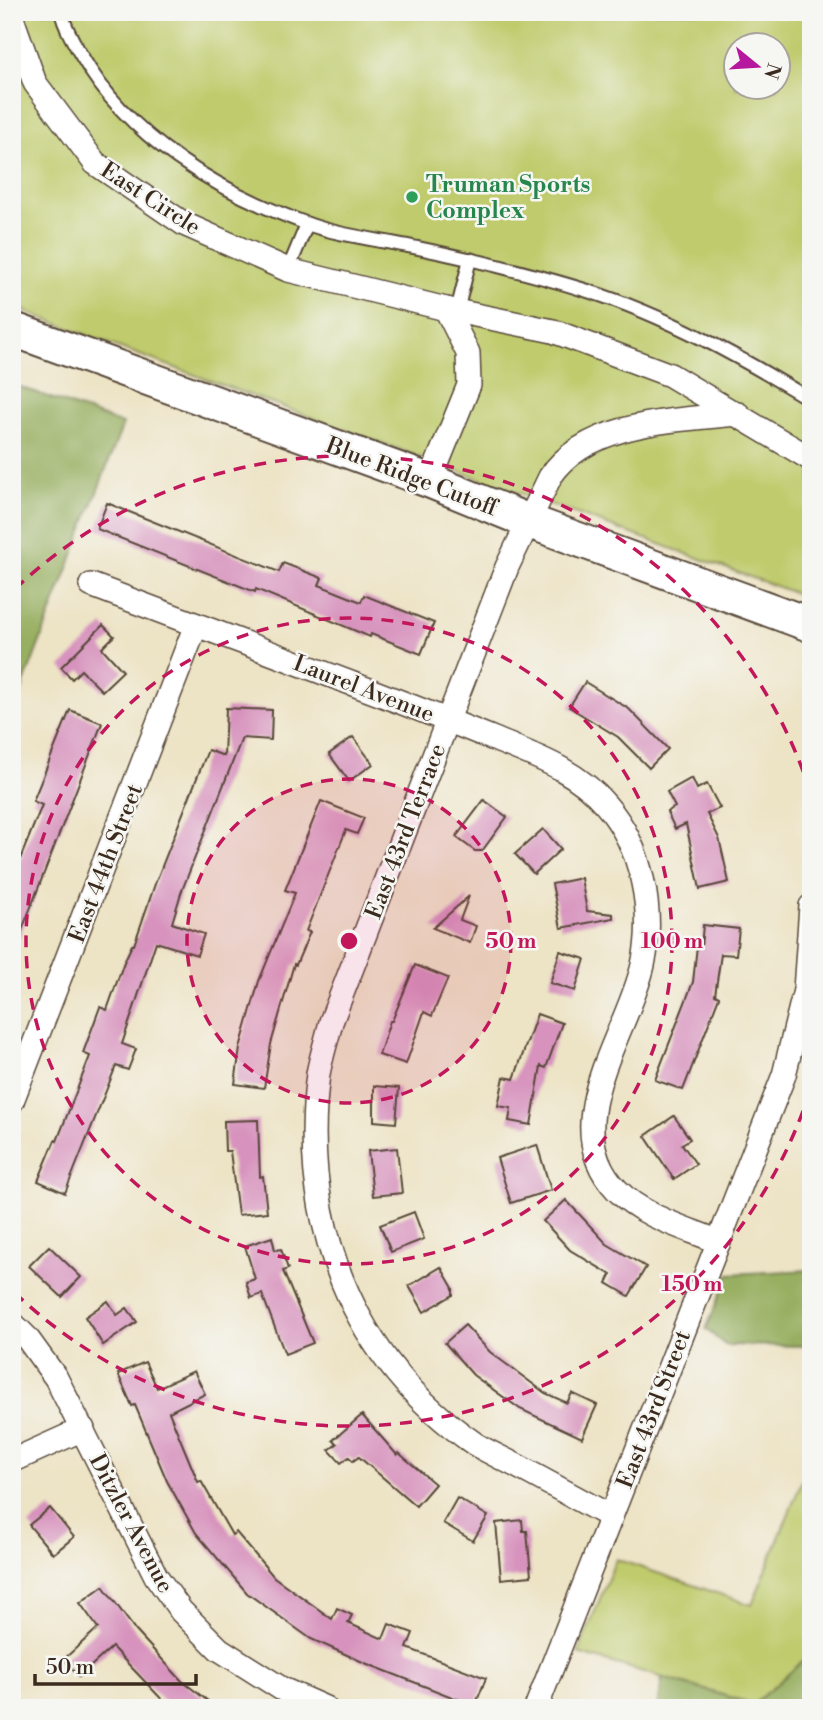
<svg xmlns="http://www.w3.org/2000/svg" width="823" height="1720" viewBox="0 0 823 1720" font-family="'Libre Bodoni',serif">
<rect width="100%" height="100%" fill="#f6f6f2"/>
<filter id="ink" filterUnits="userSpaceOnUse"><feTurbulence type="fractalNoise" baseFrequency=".0143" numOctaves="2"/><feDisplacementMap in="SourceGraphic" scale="14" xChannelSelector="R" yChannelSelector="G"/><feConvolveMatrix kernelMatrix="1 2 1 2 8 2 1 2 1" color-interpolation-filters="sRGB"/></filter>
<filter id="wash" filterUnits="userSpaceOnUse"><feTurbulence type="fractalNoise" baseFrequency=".00686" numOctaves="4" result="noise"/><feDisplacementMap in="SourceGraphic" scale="28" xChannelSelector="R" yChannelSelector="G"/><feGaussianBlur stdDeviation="1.57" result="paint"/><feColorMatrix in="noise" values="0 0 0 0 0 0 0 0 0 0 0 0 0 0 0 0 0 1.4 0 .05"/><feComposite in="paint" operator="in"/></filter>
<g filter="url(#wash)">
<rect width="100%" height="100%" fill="#ede3c5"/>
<g fill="#bfcb6c" stroke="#7d7a45" stroke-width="2" fill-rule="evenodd">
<path d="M12 12H811V599L115 346 12 306ZM736 46H778V88H736Z"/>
<path d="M811 1458V1654L754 1704 578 1653 616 1559 752 1605Z"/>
</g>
<g fill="#97af60" stroke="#696c3f" stroke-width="2">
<path d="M12 384 123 424 12 715Z"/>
<path d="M811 1270V1346L725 1345 706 1329 729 1274Z"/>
<path d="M811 1654V1708H658L662 1678 754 1704Z"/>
</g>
<g id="blocks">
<g fill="#d793bd">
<path d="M107 503 279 572 283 563 322 578 319 585 361 602 364 595 434 623 421 654 371 634 370 637 256 589 255 592 97 529Z"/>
<path d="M103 625 114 636 102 648 123 671 102 691 81 670 72 679 61 667Z"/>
<path d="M585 682 629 709 668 749 649 768 618 737 569 707Z"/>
<path d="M226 708 272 710 271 740 242 738 181 893 172 923 204 934 197 955 156 942 122 1044 136 1049 128 1070 116 1066 65 1193 38 1181 55 1140 57 1141 90 1056 83 1053 100 1007 107 1010 124 962 132 945H134L155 884 208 750 224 756Z"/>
<path d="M70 710 102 723 12 956V879L42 805 33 801Z"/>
<path d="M353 737 373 764 349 781 329 754Z"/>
<path d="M692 778 697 789 707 784 720 808 707 814 719 838 729 882 700 889 686 824 675 829 667 812 675 807 667 792Z"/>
<path d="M484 800 507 817 482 851H475L456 837Z"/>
<path d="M321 801 364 818 357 834 346 830 306 931 310 932 296 965 294 964 271 1044 264 1088 235 1084 240 1048 259 981 295 893 285 890Z"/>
<path d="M543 829 561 849 534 874 515 854Z"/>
<path d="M581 878 587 911 613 914V918L561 928 552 884Z"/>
<path d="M469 896 460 920 476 926 470 943 433 928Z"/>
<path d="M703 925 739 929 736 955 721 954 715 995 719 997 683 1090 655 1080 693 982 697 946 701 947Z"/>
<path d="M560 951 585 959 575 991 550 983Z"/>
<path d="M415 965 448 978 432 1016 424 1012 406 1064 379 1055 390 1021H392Z"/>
<path d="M537 1014 562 1023 546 1068 541 1066 531 1125 509 1121 511 1108 498 1106 504 1077 514 1079Z"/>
<path d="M374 1086 399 1088 396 1123 374 1121Z"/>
<path d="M674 1116 690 1139 682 1144 696 1164 674 1179 645 1136Z"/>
<path d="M258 1120 260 1177 263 1176 267 1212 238 1215 230 1151H225L224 1121Z"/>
<path d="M537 1145 551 1190 511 1203 497 1158Z"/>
<path d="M397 1148 402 1193 373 1196 368 1151Z"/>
<path d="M566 1200 607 1244 646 1267 629 1296 607 1283 611 1275 570 1250 543 1221Z"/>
<path d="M414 1212 424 1239 391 1252 380 1225Z"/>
<path d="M272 1237 275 1250 281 1249 288 1269 283 1271 313 1343 285 1354 262 1294 251 1298 246 1282 255 1279 245 1246Z"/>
<path d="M49 1246 81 1277 62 1297 29 1266Z"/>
<path d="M441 1267 453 1288V1295L424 1312 409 1286Z"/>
<path d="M108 1301 117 1315 127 1308 137 1322 103 1345 85 1317Z"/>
<path d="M465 1325 490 1352 545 1393 567 1403 572 1393 597 1405 582 1438 520 1409 473 1375 445 1343Z"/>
<path d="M145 1362 157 1388 194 1371 205 1394 169 1412 198 1482 201 1481 232 1535 236 1532 274 1577 332 1619 337 1608 352 1615 348 1623 383 1639 389 1624 413 1633 407 1648 486 1678 475 1706 365 1663 311 1639 247 1593 196 1533 167 1481 135 1405 132 1406 118 1374Z"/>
<path d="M362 1415 397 1455 399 1453 435 1484 416 1506 359 1457 353 1461 349 1457 341 1463 329 1450 337 1444 333 1440Z"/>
<path d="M457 1498 488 1516 473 1541 443 1523Z"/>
<path d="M50 1508 74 1537 53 1554 29 1525Z"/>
<path d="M522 1520 523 1531H527L531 1576 501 1579 496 1523Z"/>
<path d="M103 1586 136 1631 182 1681 217 1708H170L112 1647 79 1677 64 1659 98 1628 80 1603Z"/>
</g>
</g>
</g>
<g filter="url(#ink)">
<use href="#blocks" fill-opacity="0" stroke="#564637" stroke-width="2"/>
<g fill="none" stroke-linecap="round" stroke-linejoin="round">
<defs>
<g id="service">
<path d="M61 12C65 28 73 41 81 55 128 138 217 191 305 223 336 235 380 240 413 247 472 259 530 273 588 291 667 316 740 357 811 400"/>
<path d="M288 270 307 224"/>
<path d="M457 311 470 259"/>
</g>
<g id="minor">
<path d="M12 18 35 83 95 163 184 224 288 270 446 309 553 331 670 375 811 459"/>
<path d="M430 481 469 385 468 353 446 309"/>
<path d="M91 585C186 621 282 657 377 693 416 708 455 723 494 739 535 756 577 770 606 805 642 846 655 912 643 965 627 1036 554 1124 617 1190 643 1217 686 1228 719 1242"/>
<path d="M12 1101 196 625"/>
<path d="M12 1323 27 1338 56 1378 156 1576 181 1611 219 1649 282 1689 325 1708"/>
<path d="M12 1461 83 1429"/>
<path d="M611 1517C580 1500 549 1483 517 1466 504 1459 488 1452 475 1444 351 1359 299 1221 318 1074 321 1057 327 1039 331 1022L507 567 550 477C587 421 678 420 738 414"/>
<path d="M536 1708 784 1075 805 990 811 906"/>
</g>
<path id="secondary" d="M12 329 430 481 528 521 811 625"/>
</defs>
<use href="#service" stroke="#564637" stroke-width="16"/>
<use href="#minor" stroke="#564637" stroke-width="26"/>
<use href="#secondary" stroke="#564637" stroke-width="37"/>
<use href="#service" stroke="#fff" stroke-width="12"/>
<use href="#minor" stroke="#fff" stroke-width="23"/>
<use href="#secondary" stroke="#fff" stroke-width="33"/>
</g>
</g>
<circle cx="349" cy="941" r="162" fill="#c2185b" fill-opacity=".12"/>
<g fill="none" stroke="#c2185b" stroke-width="3.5" stroke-dasharray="12 9">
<circle cx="349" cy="941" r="162"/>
<circle cx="349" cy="941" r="323"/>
<path d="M810 1091A485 485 0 0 1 15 1293M15 589A485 485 0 0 1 810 791"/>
</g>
<circle fill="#2e9e5b" stroke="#f6f6f2" stroke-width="2.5" cx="412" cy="197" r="7"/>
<g text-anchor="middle" stroke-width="5" stroke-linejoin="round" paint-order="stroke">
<g font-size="23" font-weight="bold" fill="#27864d" stroke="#f6f6f2" text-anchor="start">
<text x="426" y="192">Truman Sports<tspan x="426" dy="26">Complex</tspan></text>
</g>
<g font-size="23" fill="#3b2a1e" stroke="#f6f6f2">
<text transform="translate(151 198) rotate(33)" y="8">East Circle</text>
<text transform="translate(412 476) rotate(21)" y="8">Blue Ridge Cutoff</text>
<text transform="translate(364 688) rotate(21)" y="8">Laurel Avenue</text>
<text transform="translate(405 831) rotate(-69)" y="8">East 43rd Terrace</text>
<text transform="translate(105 863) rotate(-69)" y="8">East 44th Street</text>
<text transform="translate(653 1409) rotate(-69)" y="8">East 43rd Street</text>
<text transform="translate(132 1523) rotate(62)" y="8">Ditzler Avenue</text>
</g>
</g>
<circle cx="349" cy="941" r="10" fill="#c2185b" stroke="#f6f6f2" stroke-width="3.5"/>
<g font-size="21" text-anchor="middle" font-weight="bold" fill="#c2185b" stroke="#f6f6f2" stroke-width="5" stroke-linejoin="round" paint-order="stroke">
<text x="511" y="948">50 m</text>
<text x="672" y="948">100 m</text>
<text x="692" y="1291">150 m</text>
</g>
<rect width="823" height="1720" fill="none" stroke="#f6f6f2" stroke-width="42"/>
<g transform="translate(757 66) rotate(108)"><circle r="33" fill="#f6f6f2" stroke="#aba49d" stroke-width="2"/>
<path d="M0-5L12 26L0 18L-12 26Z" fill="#b5179e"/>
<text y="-10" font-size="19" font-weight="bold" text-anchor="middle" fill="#3b2a1e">N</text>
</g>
<path d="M35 1674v10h161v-10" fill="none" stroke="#3b2a1e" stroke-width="3.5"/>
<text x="46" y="1674" font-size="21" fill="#3b2a1e" stroke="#f6f6f2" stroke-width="5" paint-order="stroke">50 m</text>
</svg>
